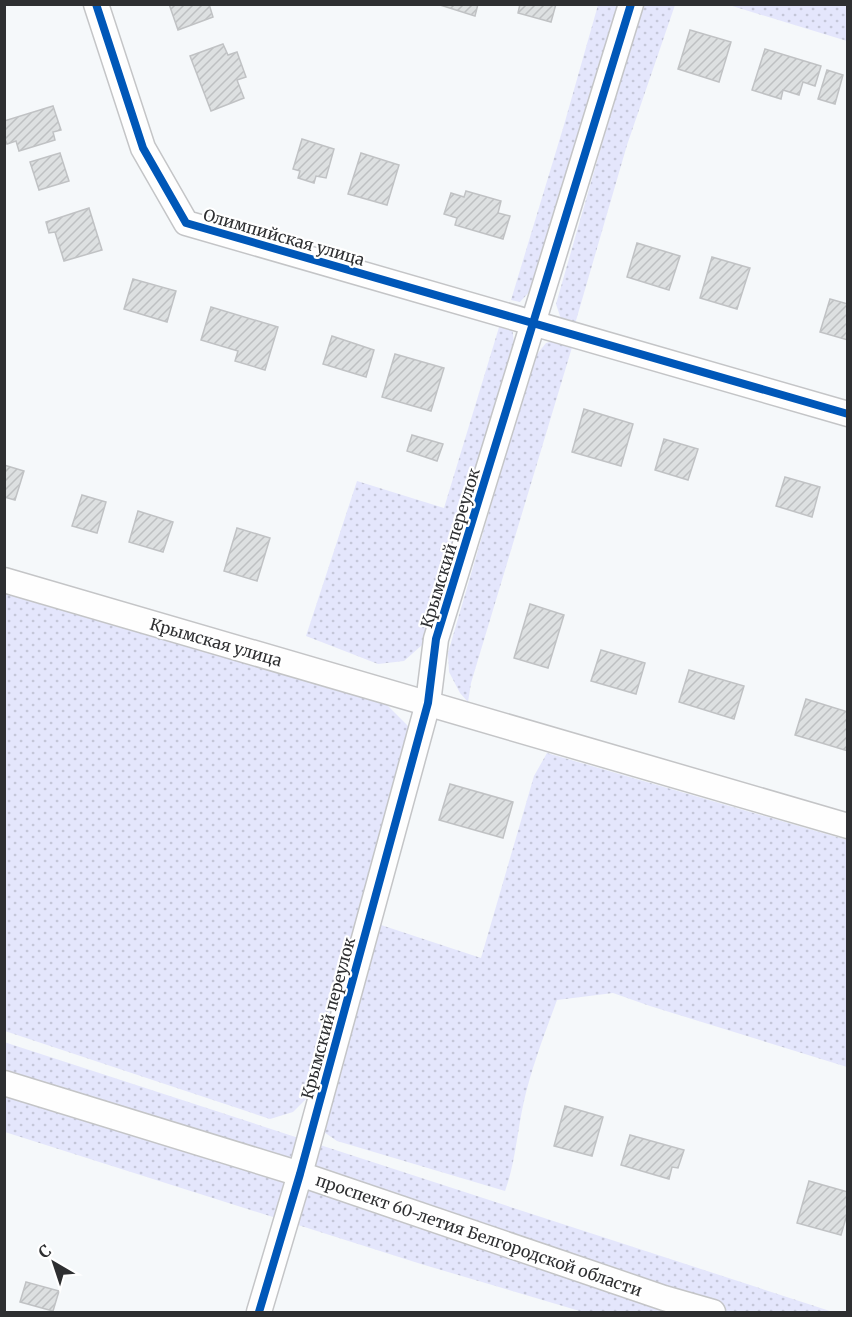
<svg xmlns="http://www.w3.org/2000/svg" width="852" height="1317" viewBox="0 0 852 1317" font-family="Merriweather,serif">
<defs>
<pattern id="grass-dots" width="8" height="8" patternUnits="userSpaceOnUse" patternTransform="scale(1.5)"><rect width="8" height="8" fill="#e4e6fc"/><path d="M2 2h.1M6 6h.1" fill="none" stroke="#c4c6d8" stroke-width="1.8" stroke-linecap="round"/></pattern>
<pattern id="building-hatch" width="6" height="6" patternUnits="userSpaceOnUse" patternTransform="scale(1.5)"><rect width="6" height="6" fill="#dde0e1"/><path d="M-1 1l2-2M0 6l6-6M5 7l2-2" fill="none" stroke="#bec0c2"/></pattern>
</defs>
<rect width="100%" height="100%" fill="#f5f8fa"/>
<g fill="url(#grass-dots)">
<path d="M598 5H620L532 289 520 302 511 300 564 125Z"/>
<path d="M642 5H675L627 145 575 324 561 319 556 304Z"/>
<path d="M729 5H847V41Z"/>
<path d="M500 324 512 327 514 343 422 645 404 661 378 664 306 636 357 481 444 508Z"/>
<path d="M558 340 573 344 471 683 468 702 460 693 449 672 448 653 534 358 546 343Z"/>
<path d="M5 590 383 701 410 728 313 1092 293 1112 270 1119 5 1031Z"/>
<path d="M547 753 847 840V1067L650 1006 613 993 557 1000C545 1033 532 1066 524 1101 517 1131 516 1161 505 1191L337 1141 321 1130 378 924 481 958 534 776Z"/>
<path d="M4 1042 833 1312H583L421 1264 5 1132Z"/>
</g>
<g fill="url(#building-hatch)" stroke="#c0c2c4" stroke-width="1.5">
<path d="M169 4H209L213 17 178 30Z"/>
<path d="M437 4H478L475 16Z"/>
<path d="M520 4H556L551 22 518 13Z"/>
<path d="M690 30 731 42 719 82 678 69Z"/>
<path d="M223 44 228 55 237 52 246 77 237 80 244 98 211 111 190 56Z"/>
<path d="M765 49 821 66 815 86 803 82 799 95 783 90 781 99 752 90Z"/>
<path d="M827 70 843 75 835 104 818 99Z"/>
<path d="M53 106 61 130 53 132 55 140 19 151 16 141 7 144 4 137V121Z"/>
<path d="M302 139 334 149 326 178 316 176 314 183 298 178 300 171 293 169Z"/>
<path d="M60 153 69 181 39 190 30 162Z"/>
<path d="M361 153 399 165 387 205 348 194Z"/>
<path d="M466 191 501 201 498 213 510 216 503 239 455 225 457 218 444 214 451 193 464 197Z"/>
<path d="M89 208 102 250 64 261 55 232 49 233 46 222Z"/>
<path d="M637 243 680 256 669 290 627 277Z"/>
<path d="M712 257 750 268 737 309 700 298Z"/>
<path d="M133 279 176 291 167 322 124 309Z"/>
<path d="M830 299 848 304V340L820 332Z"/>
<path d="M211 307 278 327 265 370 235 361 238 351 201 340Z"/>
<path d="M332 336 374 350 366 377 323 364Z"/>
<path d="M395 354 444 368 431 411 382 397Z"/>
<path d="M584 409 633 424 621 466 572 452Z"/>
<path d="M412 435 443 444 437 461 407 451Z"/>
<path d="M664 439 698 449 688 480 655 470Z"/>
<path d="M4 465 24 471 15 500 4 497Z"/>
<path d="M785 477 820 487 812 517 776 506Z"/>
<path d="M82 495 106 502 97 533 72 526Z"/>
<path d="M138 511 173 522 163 552 129 542Z"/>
<path d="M237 528 270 538 257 581 224 571Z"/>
<path d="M530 604 564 615 548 668 514 658Z"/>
<path d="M601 650 645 663 636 694 591 681Z"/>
<path d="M689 670 744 686 734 719 679 702Z"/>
<path d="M806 699 848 712V751L795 735Z"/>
<path d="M450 784 513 802 503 838 439 820Z"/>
<path d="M565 1106 603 1117 592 1156 554 1146Z"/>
<path d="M630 1135 684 1150 678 1168 672 1167 669 1179 621 1165Z"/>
<path d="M809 1181 848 1192V1211L841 1235 797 1223Z"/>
<path d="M26 1282 59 1291 53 1311 20 1302Z"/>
</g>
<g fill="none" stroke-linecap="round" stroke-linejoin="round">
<defs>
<g id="street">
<path d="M96 4 143 148 186 223 848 414"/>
<path d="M4 580 848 826"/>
<path d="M4 1083 300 1174 664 1298 713 1312"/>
<path d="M259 1312 300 1174 428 703 436 639 631 4"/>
</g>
</defs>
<use href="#street" stroke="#c4c5c7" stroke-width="27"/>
<use href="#street" stroke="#fefefe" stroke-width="24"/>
<defs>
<g id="cycleway">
<path d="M96 4 143 148 186 223 848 414"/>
<path d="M259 1312 300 1174 428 703 436 639 631 4"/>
</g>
</defs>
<use href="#cycleway" stroke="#fff" stroke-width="11"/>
<use href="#cycleway" stroke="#0057b8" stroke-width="8"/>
</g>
<g text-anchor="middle" stroke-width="4.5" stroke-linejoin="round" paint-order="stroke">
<g font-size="16" fill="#2e2f31" stroke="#fff">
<text transform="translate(284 237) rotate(16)" y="6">Олимпийская улица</text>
<text transform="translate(450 548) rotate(-73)" y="6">Крымский переулок</text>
<text transform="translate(216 642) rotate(16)" y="6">Крымская улица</text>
<text transform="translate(328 1018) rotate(-75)" y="6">Крымский переулок</text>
<text transform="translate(479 1235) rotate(19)" y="6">проспект 60-летия Белгородской области</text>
</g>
</g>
<rect width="852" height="1317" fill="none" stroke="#2e2f31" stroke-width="12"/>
<g transform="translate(54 1263) rotate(321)" stroke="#ffffff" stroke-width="4.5" paint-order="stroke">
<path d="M0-4.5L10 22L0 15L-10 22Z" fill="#2e2f31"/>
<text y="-9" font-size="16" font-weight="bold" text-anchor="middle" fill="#2e2f31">С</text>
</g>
</svg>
